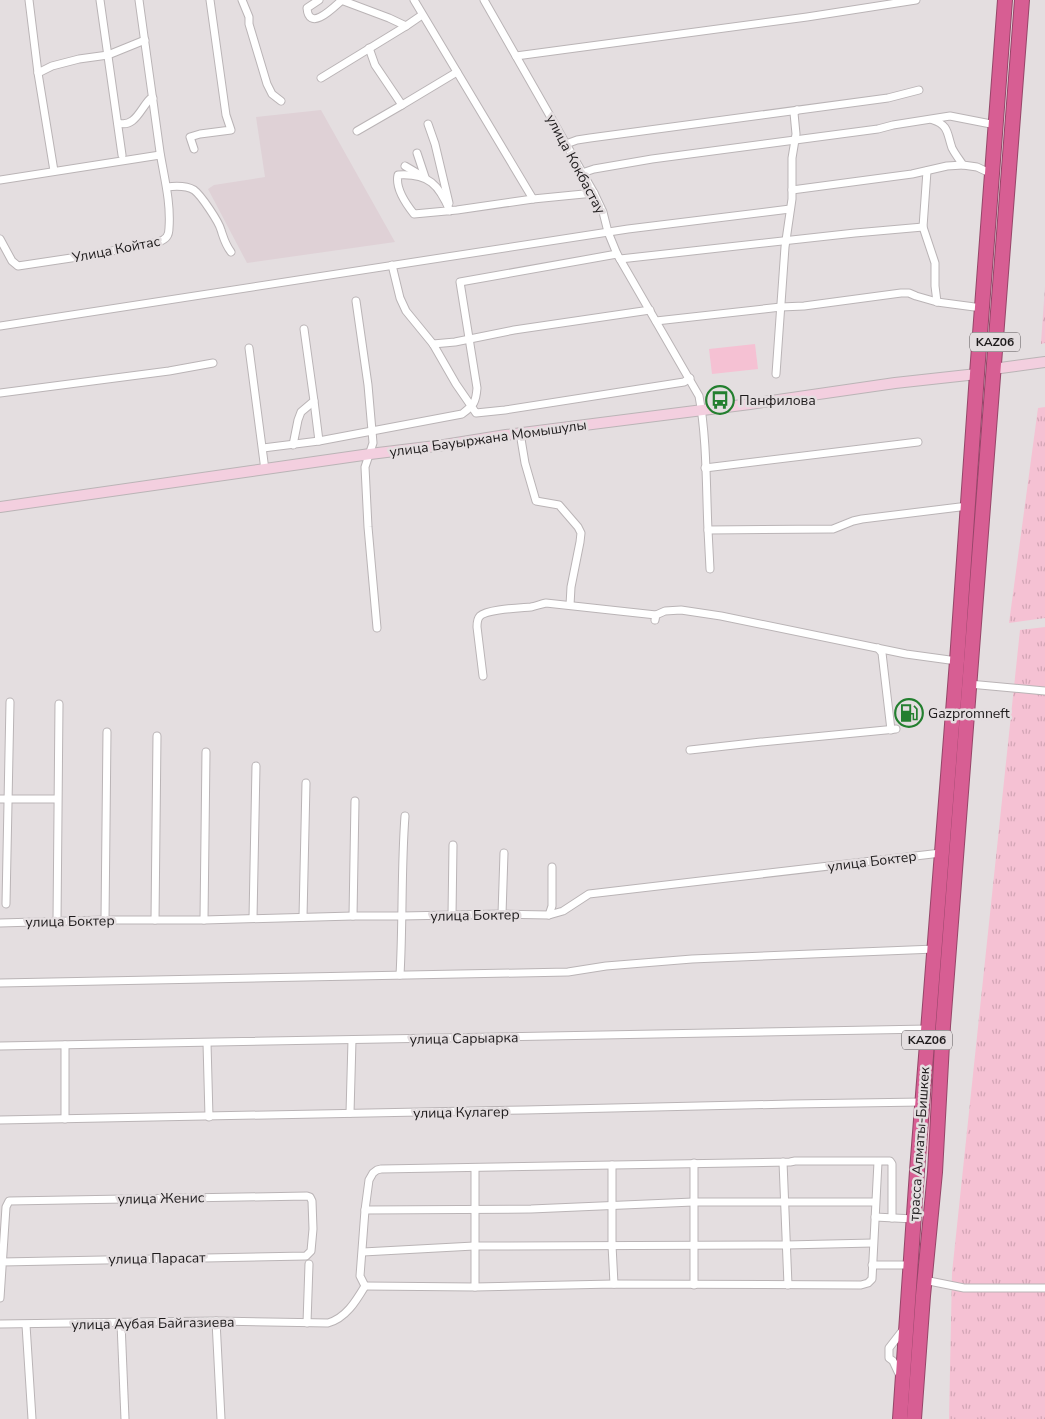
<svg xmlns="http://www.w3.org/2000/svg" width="1045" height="1419" viewBox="0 0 1045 1419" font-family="'Nunito Sans',sans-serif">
<defs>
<pattern id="grass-tufts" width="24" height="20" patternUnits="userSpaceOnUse" patternTransform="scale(1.25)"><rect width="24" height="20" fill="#f5c1d3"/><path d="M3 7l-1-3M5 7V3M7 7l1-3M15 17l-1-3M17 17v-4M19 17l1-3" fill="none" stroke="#d2a5b5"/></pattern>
</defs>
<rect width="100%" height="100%" fill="#e4dee0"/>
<path fill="#dfd1d6" d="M321 110 395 242 247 263 208 189 214 185 265 177 256 117Z"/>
<g fill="url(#grass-tufts)">
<path d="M1045 286V343L1041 344V343Z"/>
<path d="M1045 407V618L1009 623 1038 408Z"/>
<path d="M1045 627V1419H949L952 1273 1020 630Z"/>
<path d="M953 801 958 804 930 1155 925 1153 947 888Z"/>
</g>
<path fill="#f5c1d3" d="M755 344 758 369 712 374 709 349Z"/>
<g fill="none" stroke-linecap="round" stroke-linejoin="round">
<defs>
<g id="street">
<path d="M29 0 38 73 54 171"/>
<path d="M100 0 122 155"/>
<path d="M242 0 249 17V24L267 84 272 94 281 101"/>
<path d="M319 0 307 8C309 33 334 7 342 0"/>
<path d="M341 0 389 18 406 26 422 15"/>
<path d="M414 0 533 199 594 193"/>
<path d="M484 0 594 193 603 212 608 232 617 254 699 396C707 438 706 487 708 530L833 529 853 521 862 519 968 506"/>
<path d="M516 56 807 17 916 0"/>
<path d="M38 73 52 66 79 59 108 55 145 40"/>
<path d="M321 78 406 26"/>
<path d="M402 105 457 72"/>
<path d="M933 120C949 125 947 134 952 148 955 154 959 159 963 165L977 167 992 174"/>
<path d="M118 123C135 128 140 109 150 99L153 98"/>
<path d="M428 124 435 144 449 203"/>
<path d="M357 131 402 105 375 65 369 48"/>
<path d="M566 144 577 140 590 138 888 98 919 90"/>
<path d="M194 149 190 137 200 134 231 130 226 115 210 0"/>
<path d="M417 153 425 177"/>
<path d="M405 166 422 176"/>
<path d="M927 171 923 227 935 263V286L937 302"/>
<path d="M582 173 594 169 652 159 878 129 893 125 950 116 996 125"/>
<path d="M0 180 160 155"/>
<path d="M167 187C175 186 187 186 194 190 201 195 219 222 221 230 224 239 225 244 231 252"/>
<path d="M792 190 912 174 947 166 963 165"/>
<path d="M450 211C439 185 429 173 398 175 395 188 406 204 414 214L457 210 533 199"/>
<path d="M0 239 12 261 18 266 91 255 159 242C166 239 169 236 169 228 171 202 164 177 160 152 153 101 146 51 139 0"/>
<path d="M620 259 855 233 923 227"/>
<path d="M392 265 400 298 406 311 433 344 456 384 476 413 505 410 684 382 690 378"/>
<path d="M356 301 368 385 372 431 462 414C474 405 476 402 477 388L460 282 617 254"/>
<path d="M656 321 781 307 804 306 901 293H909L916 296 937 302 982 308"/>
<path d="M0 326 628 229 790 209"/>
<path d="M433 344 455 342 514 330 650 310"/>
<path d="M249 348 265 470"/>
<path d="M776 374 785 247 792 199V158L796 134 794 113 797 110"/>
<path d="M0 393 169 371 213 363"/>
<path d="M314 401 319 441"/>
<path d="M520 433 525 463 536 501 559 505 578 527 581 533 580 542 571 587 570 605"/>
<path d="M293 445 298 420 301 412 314 401 304 329"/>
<path d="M263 448 319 441 372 431 373 443 365 467 368 527 377 628"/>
<path d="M705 468 918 442"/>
<path d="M708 530 710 569"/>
<path d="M655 620 656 615 665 611 681 610 721 616 906 654 957 661"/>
<path d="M878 648 882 653 891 730"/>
<path d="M483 676 477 627C477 624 477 619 480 616 487 609 520 608 531 607 536 606 541 604 546 603L656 615"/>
<path d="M969 684 1045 691"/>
<path d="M690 750 761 742 896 729"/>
<path d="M0 799H57"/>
<path d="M6 904 10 702"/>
<path d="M502 914 504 853"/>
<path d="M452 915 453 845"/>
<path d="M549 915 552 906V867"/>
<path d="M353 916 355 801"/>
<path d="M303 917 306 783"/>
<path d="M253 918 256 766"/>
<path d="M105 920 107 732"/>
<path d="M155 920 157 736"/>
<path d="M204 920 206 752"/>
<path d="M57 921 59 704"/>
<path d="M0 923 105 920H204L353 916H402L502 914 549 915 563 911 589 894 941 853"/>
<path d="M400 975C403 922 401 869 405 816"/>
<path d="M0 983 568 972 606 966 692 959 935 949"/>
<path d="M207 1043 209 1117"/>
<path d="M0 1046 928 1029"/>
<path d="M350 1113 352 1040"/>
<path d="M65 1119V1045"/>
<path d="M0 1120 525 1110 791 1104 922 1102"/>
<path d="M783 1162 788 1285"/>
<path d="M612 1165V1245L614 1284"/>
<path d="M475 1168V1287"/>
<path d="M365 1210 531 1209 693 1202H875"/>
<path d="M875 1217 914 1219"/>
<path d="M363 1252 474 1246 786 1245 873 1243"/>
<path d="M872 1265H911"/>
<path d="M924 1280 964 1288H1045"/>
<path d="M694 1285V1163"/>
<path d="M365 1286 360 1276 365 1210 369 1180 373 1173 377 1170 381 1169 790 1162 795 1161H890L892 1164V1218"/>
<path d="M365 1286 475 1287 614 1284 861 1285 868 1283 872 1279 878 1162"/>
<path d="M0 1298 6 1207 9 1201 307 1196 310 1197 312 1201 313 1229 311 1251 306 1256 2 1262"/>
<path d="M216 1321 221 1419"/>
<path d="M121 1323 125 1419"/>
<path d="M307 1323 309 1264"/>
<path d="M0 1324 216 1321 328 1323C346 1318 356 1301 365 1286"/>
<path d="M26 1325 32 1419"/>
<path d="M900 1376 893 1361 889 1358V1348L903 1330"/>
</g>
<g id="secondary">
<path d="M993 369 1045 362"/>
<path d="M0 507 370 454 444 445 506 435 750 404 895 383 977 374"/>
</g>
<g id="highway">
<path d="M900 1419 917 1171 957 661 977 374 1005 0"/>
<path d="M914 1419 923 1296 935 1172 943 1026 1022 0"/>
</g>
</defs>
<use href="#street" stroke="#bab4b6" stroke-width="9"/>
<use href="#secondary" stroke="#bab4b6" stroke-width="12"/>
<use href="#highway" stroke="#964669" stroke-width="16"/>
<use href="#street" stroke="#fff" stroke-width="7"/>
<use href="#secondary" stroke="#f3cfdf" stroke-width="10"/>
<use href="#highway" stroke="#d75e93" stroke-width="14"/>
</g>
<defs>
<symbol id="bus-ring" viewBox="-11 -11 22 22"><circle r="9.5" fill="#e4dee0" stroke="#237f2f" stroke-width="1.5"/><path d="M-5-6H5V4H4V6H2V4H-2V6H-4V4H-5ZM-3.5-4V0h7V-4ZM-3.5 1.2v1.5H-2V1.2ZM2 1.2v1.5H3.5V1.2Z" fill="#237f2f"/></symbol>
<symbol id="fuel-ring" viewBox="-11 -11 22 22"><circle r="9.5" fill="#e4dee0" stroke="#237f2f" stroke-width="1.5"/><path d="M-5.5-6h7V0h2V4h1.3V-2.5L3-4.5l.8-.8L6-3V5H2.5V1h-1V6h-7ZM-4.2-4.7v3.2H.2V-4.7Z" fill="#237f2f"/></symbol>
</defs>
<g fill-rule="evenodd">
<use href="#bus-ring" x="704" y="384" width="32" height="32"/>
<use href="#fuel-ring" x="893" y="697" width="32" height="32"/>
</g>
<g text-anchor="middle" stroke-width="5" stroke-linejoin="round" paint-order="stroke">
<g fill="#e4dee0" stroke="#595556" stroke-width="1">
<rect x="970" y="332.5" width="50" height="19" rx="4"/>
<rect x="902" y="1030.5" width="50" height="19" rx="4"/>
</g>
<g font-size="12" font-weight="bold" fill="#1d1a1b">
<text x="995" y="346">KАZ06</text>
<text x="927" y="1044">KАZ06</text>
</g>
<g font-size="14" fill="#1d1a1b" stroke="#e4dee0">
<text transform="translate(576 164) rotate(62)" y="5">улица Кокбастау</text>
<text transform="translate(116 249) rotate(-11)" y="5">Улица Койтас</text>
<text transform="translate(488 438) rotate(-8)" y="5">улица Бауыржана Момышулы</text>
<text transform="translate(872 861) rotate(-7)" y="5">улица Боктер</text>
<text transform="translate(475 915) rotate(-1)" y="5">улица Боктер</text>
<text transform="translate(70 921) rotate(-1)" y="5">улица Боктер</text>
<text transform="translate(464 1038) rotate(-1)" y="5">улица Сарыарка</text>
<text transform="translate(461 1112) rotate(-1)" y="5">улица Кулагер</text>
<text transform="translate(919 1144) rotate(-86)" y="5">трасса Алматы-Бишкек</text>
<text transform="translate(161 1198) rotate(-1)" y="5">улица Женис</text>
<text transform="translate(157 1258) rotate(-1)" y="5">улица Парасат</text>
<text transform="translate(153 1323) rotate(-1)" y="5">улица Аубая Байгазиева</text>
</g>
<g font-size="14" fill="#1d1a1b" stroke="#e4dee0" text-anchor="start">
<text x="739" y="405">Панфилова</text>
<text x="928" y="718">Gazpromneft</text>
</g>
</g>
</svg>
